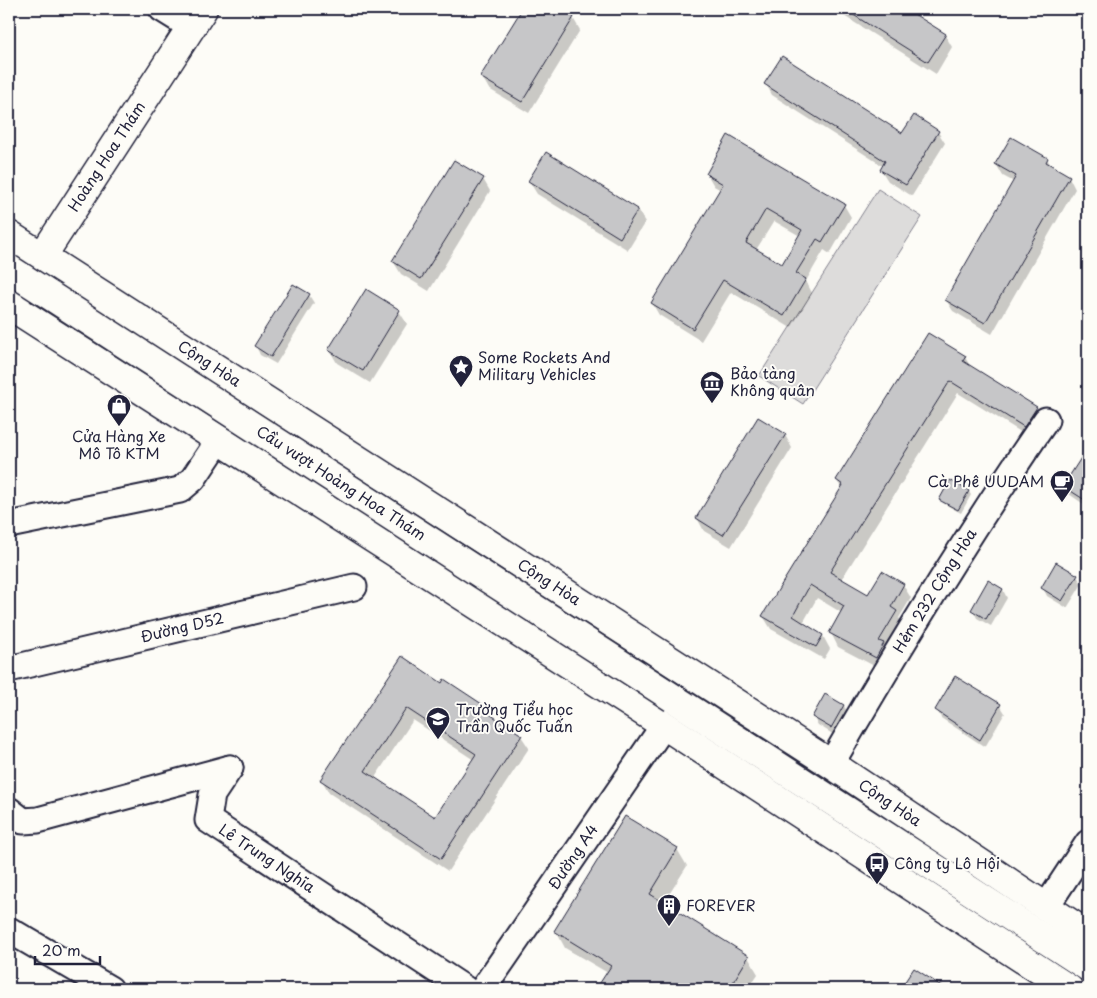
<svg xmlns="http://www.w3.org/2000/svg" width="1097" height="998" viewBox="0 0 1097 998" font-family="'Playpen Sans',sans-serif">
<rect width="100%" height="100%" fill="#fdfcf7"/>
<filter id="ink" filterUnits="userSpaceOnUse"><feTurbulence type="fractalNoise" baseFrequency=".02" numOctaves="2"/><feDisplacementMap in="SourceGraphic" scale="10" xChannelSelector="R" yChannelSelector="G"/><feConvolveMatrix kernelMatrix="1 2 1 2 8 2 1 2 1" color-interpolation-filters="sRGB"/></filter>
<g filter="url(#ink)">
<path fill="#dddcdb" stroke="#807f8b" d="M878 189 922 217 803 404 759 376Z"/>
<g fill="#0003" fill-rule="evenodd">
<path d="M523 9H558L573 18 580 30 529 113 489 89 482 77Z"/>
<path d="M833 9H904L945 35 952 47 936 74Z"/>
<path d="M766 84 902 135 938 132 945 143 912 196 888 181 881 170 883 166 772 95Z"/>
<path d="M1047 159 1052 167 1069 177 1075 189 992 334 953 311 946 300 1014 182 1003 176 996 164Z"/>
<path d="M707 174 844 205 851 217 830 254 824 250 806 281 812 293 791 328 731 292 701 341 659 315 652 303 721 190 714 186ZM774 221 800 236 782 266 756 250Z"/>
<path d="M483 179 490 191 429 291 401 274 393 261Z"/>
<path d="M529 181 637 209 645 222 628 250 537 194Z"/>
<path d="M294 285 309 295 314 303 276 364 260 355 256 346Z"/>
<path d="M399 311 407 324 370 383 337 363 330 351Z"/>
<path d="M965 357 971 368 1036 408 1044 421 1032 439 958 393 841 580 869 596 903 585 911 598 899 618 903 625 884 671 838 647 831 633 842 613 817 598 803 623 823 636 830 649 824 659 771 629 763 616 842 489 837 481Z"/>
<path d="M785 435 792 448 731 547 704 531 697 518Z"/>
<path d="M1083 457 1088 461V507L1069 494 1064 486Z"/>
<path d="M969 492 971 495 961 513 943 503 941 500Z"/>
<path d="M1077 576 1082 584 1067 608 1047 596 1043 588Z"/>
<path d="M989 582 1003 590 1007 598 991 626 977 618 973 610Z"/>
<path d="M402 658 443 684 487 708 491 716 521 736 529 748 448 871 329 793 322 780ZM413 720 474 760 436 819 374 779Z"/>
<path d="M1088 658V680L1081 671Z"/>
<path d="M1000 705 1005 713 985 747 941 718 937 710Z"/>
<path d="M844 706 848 714 836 736 818 725 813 717Z"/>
<path d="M677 849 687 866 663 904 748 957 758 974 748 989H598L608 973 565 948 556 931Z"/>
</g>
<g fill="#c6c6c8" stroke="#22223b" fill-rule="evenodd">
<path d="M522 9H560L574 17 522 102 480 77Z"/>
<path d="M844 9H906L946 34 928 62Z"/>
<path d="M782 56 902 133 914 115 939 131 906 185 880 170 885 161 764 84Z"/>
<path d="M728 135 845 204 822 242 817 239 796 273 806 279 784 316 723 280 693 329 651 303 723 184 706 174ZM766 209 802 230 782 264 746 243Z"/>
<path d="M1011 137 1048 158 1046 162 1070 176 985 323 945 300 1016 176 995 164Z"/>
<path d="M546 152 638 209 620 238 528 181Z"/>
<path d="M454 160 484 178 421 279 392 261Z"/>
<path d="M293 284 310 294 271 357 254 346Z"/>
<path d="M366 289 400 310 363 371 328 350Z"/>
<path d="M928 333 966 356 963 361 1037 407 1024 427 950 381 830 572 868 594 882 571 904 584 891 607 897 611 879 641 884 643 876 658 829 633 844 606 810 585 793 616 823 635 816 647 762 616 843 485 836 480Z"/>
<path d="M758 417 786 434 723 535 696 518Z"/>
<path d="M1088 447V502L1063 486Z"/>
<path d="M950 480 969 491 958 510 939 500Z"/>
<path d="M1056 562 1078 575 1062 601 1041 588Z"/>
<path d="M988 580 1003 589 986 619 971 610Z"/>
<path d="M402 656 442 683 444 679 488 708 485 711 522 735 441 859 320 780ZM406 708 476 754 435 817 365 771Z"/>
<path d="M955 676 1001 704 980 740 935 710Z"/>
<path d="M825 694 844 705 831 728 812 717Z"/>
<path d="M625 816 678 848 650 894 749 956 729 989H596L611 966 554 931Z"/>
<path d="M914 968 946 989H900Z"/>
</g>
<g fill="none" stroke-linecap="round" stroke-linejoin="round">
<defs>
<g id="minor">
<path d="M162 9 191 27"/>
<path d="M9 525 180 490 193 479 219 440"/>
<path id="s1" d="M9 669 354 587"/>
<path id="s2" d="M831 764C899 647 969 532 1046 420"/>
<path id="s3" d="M230 768 212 795 208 820 465 989"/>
<path d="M9 810 23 821 38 820 230 768"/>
<path d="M1046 907 1088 843"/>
<path d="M9 930 110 989"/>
<path id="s4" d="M483 989 664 725"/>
</g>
<g id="secondary">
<path id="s5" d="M10 306 203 9"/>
</g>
<g id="primary">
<path id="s6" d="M9 235 831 764 1088 935"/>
<path d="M9 305 664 725 1069 989"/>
<path d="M673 698 1088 967"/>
</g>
</defs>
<use href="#minor" stroke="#22223b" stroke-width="29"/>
<use href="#secondary" stroke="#22223b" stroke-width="31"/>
<use href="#primary" stroke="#22223b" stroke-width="31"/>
<use href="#minor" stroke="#fdfcf7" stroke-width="25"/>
<use href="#secondary" stroke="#fdfcf7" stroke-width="28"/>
<use href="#primary" stroke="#fdfcf7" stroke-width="28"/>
<defs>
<g id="primary-bridge">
<path id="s7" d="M9 269 673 698"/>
</g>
</defs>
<use href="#primary-bridge" stroke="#22223b" stroke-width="31" stroke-linecap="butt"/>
<use href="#primary-bridge" stroke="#fdfcf7" stroke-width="28"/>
</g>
</g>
<defs>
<symbol id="sight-pin" viewBox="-11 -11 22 30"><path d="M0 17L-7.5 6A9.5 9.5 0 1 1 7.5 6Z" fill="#22223b" stroke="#fdfcf7"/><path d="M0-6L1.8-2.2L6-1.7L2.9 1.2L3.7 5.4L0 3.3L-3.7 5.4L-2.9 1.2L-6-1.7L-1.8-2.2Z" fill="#fff"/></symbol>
<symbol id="museum-pin" viewBox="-11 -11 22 30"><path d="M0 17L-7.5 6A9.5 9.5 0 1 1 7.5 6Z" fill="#22223b" stroke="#fdfcf7"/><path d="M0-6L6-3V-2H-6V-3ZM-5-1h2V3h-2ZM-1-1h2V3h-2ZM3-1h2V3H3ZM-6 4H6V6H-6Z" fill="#fff"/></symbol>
<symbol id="shop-pin" viewBox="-11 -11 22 30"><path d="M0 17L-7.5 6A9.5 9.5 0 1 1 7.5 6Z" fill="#22223b" stroke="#fdfcf7"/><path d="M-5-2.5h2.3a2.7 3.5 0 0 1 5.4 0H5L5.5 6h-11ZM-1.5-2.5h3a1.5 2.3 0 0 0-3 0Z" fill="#fff"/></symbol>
<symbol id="cafe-pin" viewBox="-11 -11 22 30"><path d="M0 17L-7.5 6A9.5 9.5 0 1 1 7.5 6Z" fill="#22223b" stroke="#fdfcf7"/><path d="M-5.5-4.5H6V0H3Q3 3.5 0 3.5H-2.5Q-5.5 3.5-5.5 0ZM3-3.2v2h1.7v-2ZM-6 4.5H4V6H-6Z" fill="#fff"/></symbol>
<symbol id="school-pin" viewBox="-11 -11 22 30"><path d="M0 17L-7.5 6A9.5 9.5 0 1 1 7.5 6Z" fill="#22223b" stroke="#fdfcf7"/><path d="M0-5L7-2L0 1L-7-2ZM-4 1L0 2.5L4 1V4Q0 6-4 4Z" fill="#fff"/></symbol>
<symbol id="bus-pin" viewBox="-11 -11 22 30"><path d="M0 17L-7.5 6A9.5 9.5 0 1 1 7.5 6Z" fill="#22223b" stroke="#fdfcf7"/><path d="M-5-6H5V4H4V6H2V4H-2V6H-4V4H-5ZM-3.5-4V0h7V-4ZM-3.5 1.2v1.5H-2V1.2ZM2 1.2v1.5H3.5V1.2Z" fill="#fff"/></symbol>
<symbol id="building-pin" viewBox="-11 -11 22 30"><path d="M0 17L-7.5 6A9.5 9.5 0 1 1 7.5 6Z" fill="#22223b" stroke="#fdfcf7"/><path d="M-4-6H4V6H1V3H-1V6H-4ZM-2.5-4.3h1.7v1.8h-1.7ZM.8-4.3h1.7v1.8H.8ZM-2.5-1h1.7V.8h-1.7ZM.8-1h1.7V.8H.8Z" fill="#fff"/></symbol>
</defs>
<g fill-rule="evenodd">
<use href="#sight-pin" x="447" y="353" width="28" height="38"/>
<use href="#museum-pin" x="698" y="369" width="28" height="38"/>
<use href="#shop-pin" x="105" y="392" width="28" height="38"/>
<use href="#cafe-pin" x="1048" y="468" width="28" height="38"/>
<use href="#school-pin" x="424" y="705" width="28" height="38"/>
<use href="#bus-pin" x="863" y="850" width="28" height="38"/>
<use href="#building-pin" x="655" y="892" width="28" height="38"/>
</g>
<g text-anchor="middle" stroke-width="4" stroke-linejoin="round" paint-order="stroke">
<g font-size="15" fill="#22223b" stroke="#fdfcf7">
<text dy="5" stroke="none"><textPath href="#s5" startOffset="178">Hoàng Hoa Thám</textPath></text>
<text dy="5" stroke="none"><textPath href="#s6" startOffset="238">Cộng Hòa</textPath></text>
<text dy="5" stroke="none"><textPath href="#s7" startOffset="395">Cầu vượt Hoàng Hoa Thám</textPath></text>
<text dy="5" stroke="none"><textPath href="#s6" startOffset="642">Cộng Hòa</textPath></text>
<text dy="5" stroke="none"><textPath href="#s2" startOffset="202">Hẻm 232 Cộng Hòa</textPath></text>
<text dy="5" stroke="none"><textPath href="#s1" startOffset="178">Đường D52</textPath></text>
<text dy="5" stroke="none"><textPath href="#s6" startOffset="1048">Cộng Hòa</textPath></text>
<text dy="5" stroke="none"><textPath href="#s4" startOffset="160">Đường A4</textPath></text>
<text dy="5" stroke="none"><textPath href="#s3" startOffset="128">Lê Trung Nghĩa</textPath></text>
</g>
<g font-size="15" fill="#22223b" stroke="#fdfcf7" text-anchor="start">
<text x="478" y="363">Some Rockets And<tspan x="478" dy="17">Military Vehicles</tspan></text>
<text x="730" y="379">Bảo tàng<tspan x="730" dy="17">Không quân</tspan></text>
<text x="119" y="442" text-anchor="middle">Cửa Hàng Xe<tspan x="119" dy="17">Mô Tô KTM</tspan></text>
<text x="1044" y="487" text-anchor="end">Cà Phê UUDAM</text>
<text x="456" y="715">Trường Tiểu học<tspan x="456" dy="17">Trần Quốc Tuấn</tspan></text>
<text x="894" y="869">Công ty Lô Hội</text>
<text x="686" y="911">FOREVER</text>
</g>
</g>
<rect width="1097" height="998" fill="none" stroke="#fdfcf7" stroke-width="30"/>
<rect x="15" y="15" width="1067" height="968" fill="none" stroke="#22223b" stroke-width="2" filter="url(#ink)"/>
<path d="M35 956v8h65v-8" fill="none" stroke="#22223b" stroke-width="2.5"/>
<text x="42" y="956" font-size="15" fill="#22223b" stroke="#fdfcf7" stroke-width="4" paint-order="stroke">20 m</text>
</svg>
